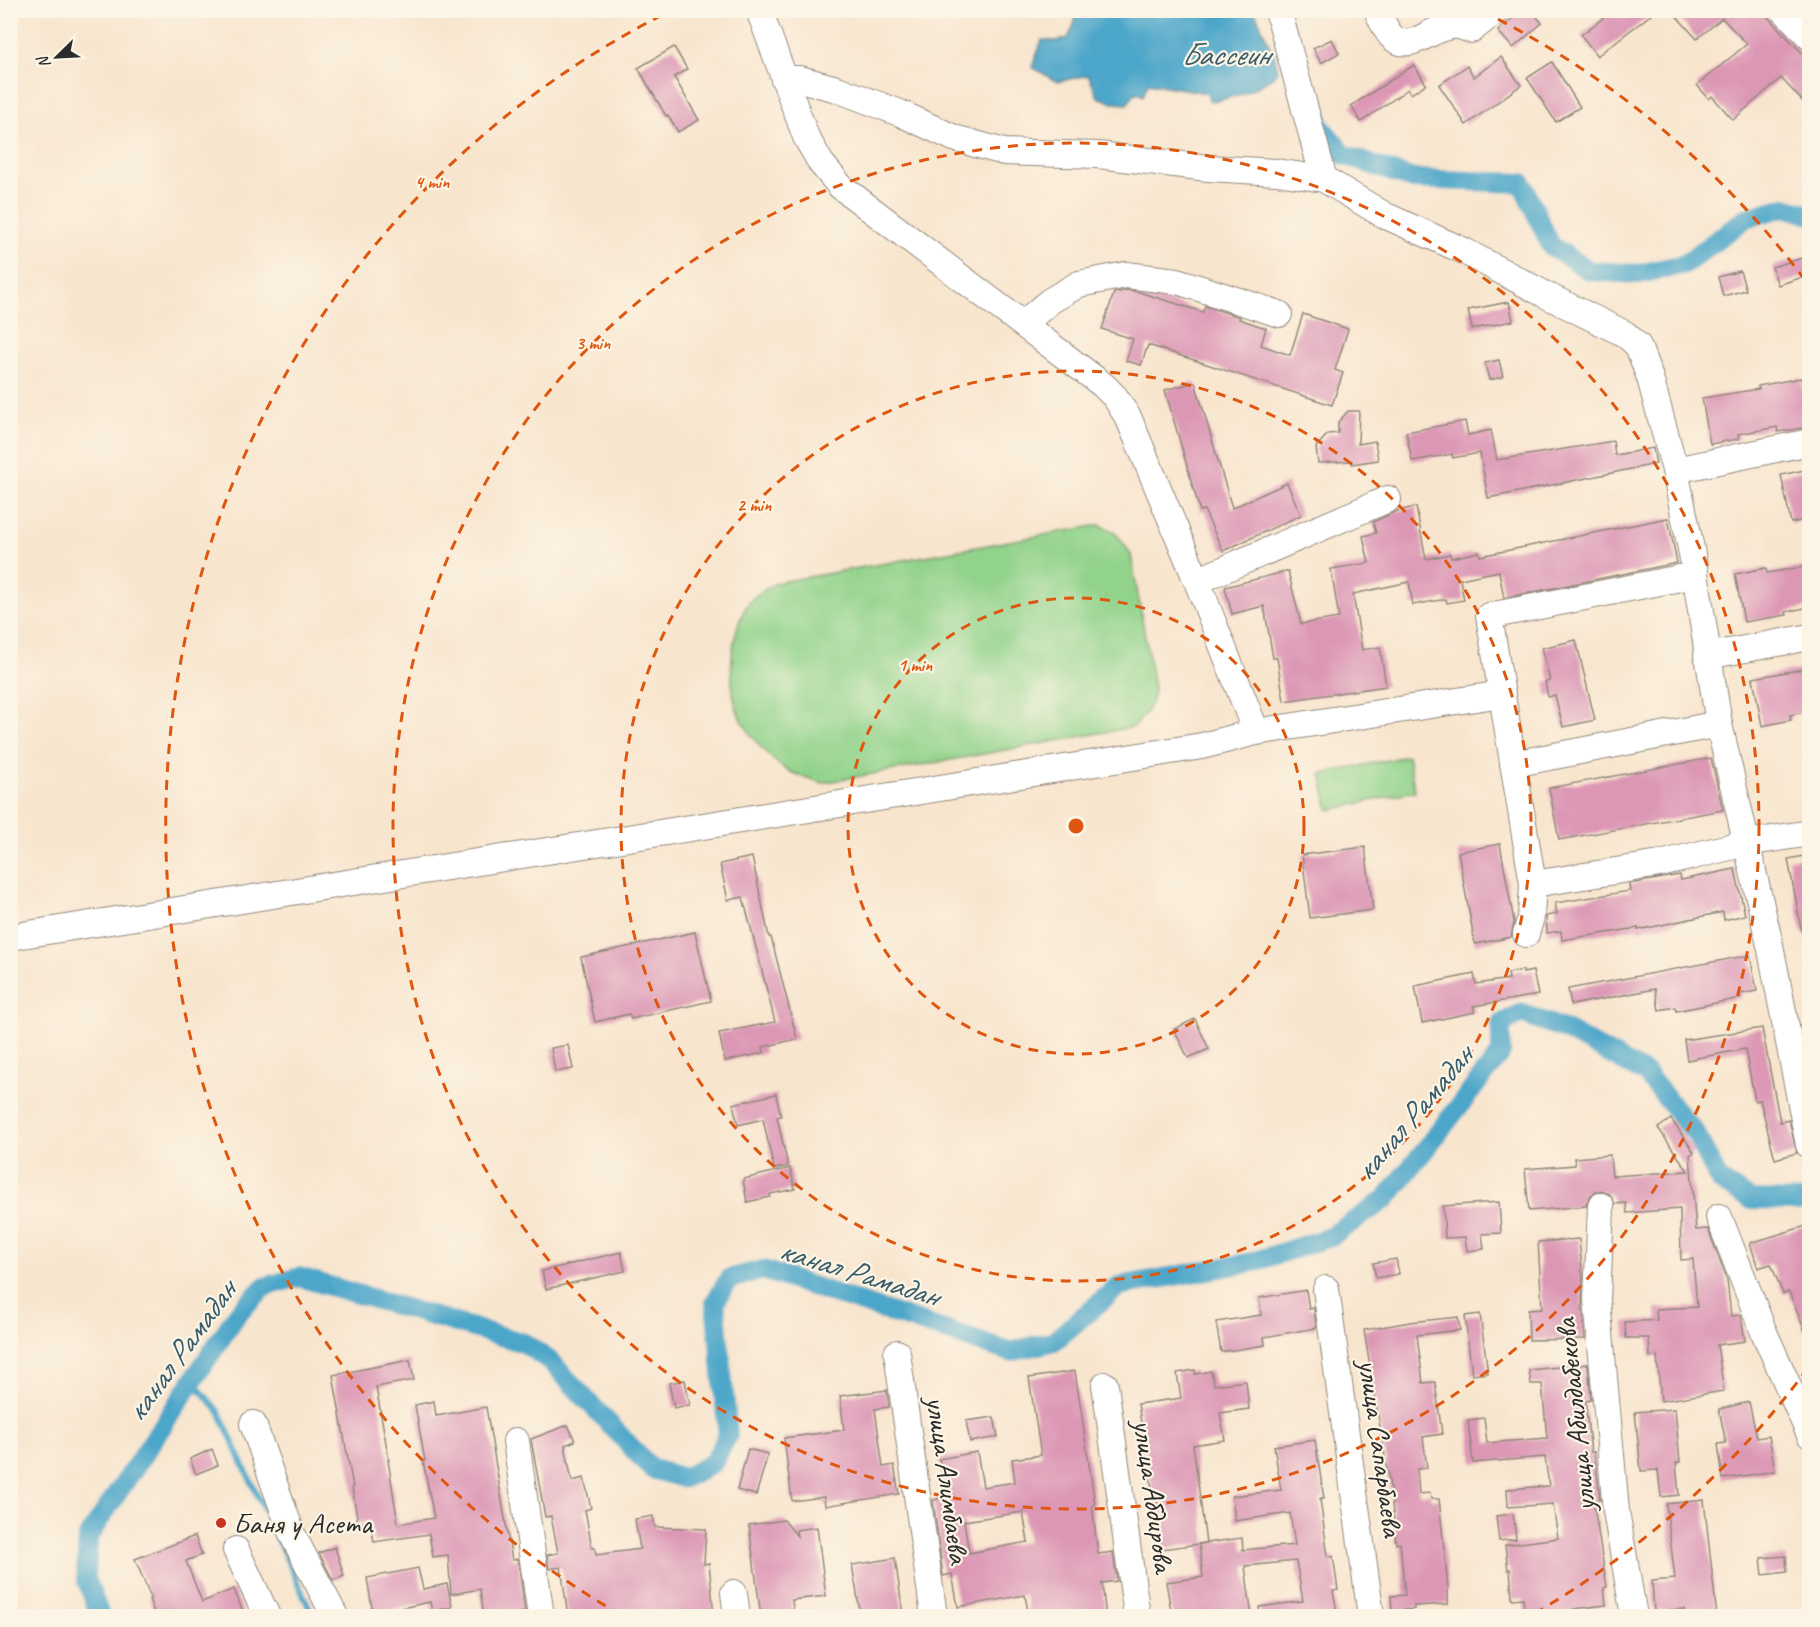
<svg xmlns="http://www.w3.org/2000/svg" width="1820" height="1627" viewBox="0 0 1820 1627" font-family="Caveat,sans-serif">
<rect width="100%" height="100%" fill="#fcf5e5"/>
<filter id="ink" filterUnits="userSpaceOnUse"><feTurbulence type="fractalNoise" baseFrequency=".0167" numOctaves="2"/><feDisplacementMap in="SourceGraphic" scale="12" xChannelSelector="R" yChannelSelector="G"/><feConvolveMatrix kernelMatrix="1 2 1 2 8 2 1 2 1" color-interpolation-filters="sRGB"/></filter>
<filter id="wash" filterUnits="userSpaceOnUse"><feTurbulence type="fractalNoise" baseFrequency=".008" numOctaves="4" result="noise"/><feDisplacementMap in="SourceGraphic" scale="24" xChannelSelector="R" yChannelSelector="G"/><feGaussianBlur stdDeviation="1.35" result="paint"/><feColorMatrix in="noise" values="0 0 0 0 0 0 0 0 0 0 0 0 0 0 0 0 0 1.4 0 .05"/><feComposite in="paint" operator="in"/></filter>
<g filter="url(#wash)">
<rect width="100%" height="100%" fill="#f8e5ce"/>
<g fill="#92d38b" stroke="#5e7f5b" stroke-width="1.5">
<path d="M1099 525C1116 530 1122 540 1131 555L1154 688C1153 706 1145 715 1133 727L822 783C811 778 797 776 787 770 769 759 751 737 741 719 725 688 729 620 755 596 761 591 769 587 775 583Z"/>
<path d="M1408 756 1415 791 1329 810 1321 774Z"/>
</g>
<path fill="#4ca6c9" stroke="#3c687a" stroke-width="1.5" d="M1254 10 1275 57 1278 71C1262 89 1233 99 1209 101L1207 93 1148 83 1143 96 1137 92 1127 104 1113 103 1098 97 1088 75 1057 82 1032 67 1042 40 1056 41 1068 38 1075 22 1074 11Z"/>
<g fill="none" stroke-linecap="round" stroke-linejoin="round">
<path stroke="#4ca6c9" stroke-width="6" d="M192 1380 219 1412 313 1616"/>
<g stroke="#4ca6c9" stroke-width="20">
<path d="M1316 109 1320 126 1344 155 1413 179 1522 183 1551 246 1590 271 1639 274 1685 264 1746 218 1785 207 1810 215"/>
<path d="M100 1616 86 1578 88 1537 238 1313 264 1287 299 1277 524 1343 550 1361 652 1469 684 1478 713 1463 728 1435 715 1302 729 1279 763 1270 1010 1352 1054 1341 1119 1286 1253 1262 1330 1237 1386 1199 1501 1053V1024L1521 1013 1564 1029 1646 1074 1696 1134 1719 1180 1751 1200 1810 1201"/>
</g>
</g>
<g id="blocks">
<g fill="#dc97b5" fill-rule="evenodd">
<path d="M1522 10H1531L1542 23 1513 48 1498 31Z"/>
<path d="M1597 10H1657L1597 56 1581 35 1603 18Z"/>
<path d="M1671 10H1761L1809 60V108L1781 78 1733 120 1712 96 1709 99 1697 85 1747 44 1722 18 1697 39Z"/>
<path d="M1332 39 1339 53 1321 63 1313 48Z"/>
<path d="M674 47 687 69 674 77 699 120 678 132 668 115 666 116 638 68Z"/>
<path d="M1501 57 1521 85 1466 125 1439 85 1467 66 1474 77Z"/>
<path d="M1552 62 1580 107 1556 122 1527 78Z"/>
<path d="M1414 65 1426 84 1411 94 1408 89 1361 122 1351 106Z"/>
<path d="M1809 256V275L1778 285 1772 267Z"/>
<path d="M1740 271 1746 290 1723 296 1718 277Z"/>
<path d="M1127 290 1139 292 1203 312 1205 306 1240 317 1239 319 1266 328 1261 345 1290 355 1303 314 1348 329 1335 370 1343 373 1332 405 1148 345 1141 365 1126 361 1133 339 1102 329 1114 293Z"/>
<path d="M1509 302 1513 321 1472 329 1468 310Z"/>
<path d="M1499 360 1503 377 1489 380 1485 363Z"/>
<path d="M1801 378 1809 427 1778 432 1777 427 1738 434 1739 439 1710 444 1702 398 1759 389 1758 386Z"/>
<path d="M1195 382 1232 508 1287 483 1301 515 1223 551 1204 510 1200 511 1165 390Z"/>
<path d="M1348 411H1359L1358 444 1375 441 1378 460 1352 464V461L1318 463 1316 447 1328 434 1338 433V422Z"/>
<path d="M1465 421 1468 435 1491 430 1497 460 1613 441 1615 455 1653 448 1656 464 1488 498 1480 453 1453 458 1452 454 1412 461 1406 432Z"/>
<path d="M1809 469V519L1791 523 1781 475Z"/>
<path d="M1416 507 1426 559 1450 554 1451 558 1479 552 1480 556 1668 518 1677 563 1504 598 1499 571 1460 579 1464 600 1447 603 1446 599 1413 605 1409 582 1353 594 1362 650 1380 647 1386 686 1284 701 1277 658H1273L1264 606 1232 614 1225 587 1288 571 1301 624 1339 618 1331 569 1369 563 1363 536 1376 533 1373 522 1397 511Z"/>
<path d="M1809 566V607L1786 612 1787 615 1744 622 1735 574 1766 568 1767 573Z"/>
<path d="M1576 640 1595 720 1563 727 1555 695 1548 697 1545 682 1550 681 1542 648Z"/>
<path d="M1809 668V711L1790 715 1791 720 1762 726 1753 678Z"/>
<path d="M1711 758 1723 810 1559 840 1549 788Z"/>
<path d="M1500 844 1514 922 1511 937 1475 944 1458 852Z"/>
<path d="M1365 847 1373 910 1310 918 1302 855Z"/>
<path d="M1809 855V932L1802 933 1788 859Z"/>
<path d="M752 857 769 937H771L797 1039 763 1047 764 1053 725 1061 719 1033 775 1022 743 897 728 900 720 864Z"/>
<path d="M1735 869 1745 915 1724 920 1723 912 1638 930V928L1562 940 1561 931 1547 933 1546 916 1557 914 1555 903 1630 891 1629 884 1680 875 1681 880Z"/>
<path d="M695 932 711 1001 631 1019 629 1014 595 1022 581 957Z"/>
<path d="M1750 955 1757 991 1740 994 1741 998 1676 1011 1675 1007 1659 1010 1655 989 1571 1005 1568 989Z"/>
<path d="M1523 970V973L1533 971 1538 995 1473 1006 1475 1012 1422 1023 1415 986 1474 974 1476 984 1509 979 1508 973Z"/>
<path d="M1195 1019 1209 1049 1188 1058 1174 1029Z"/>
<path d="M1762 1028 1780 1122 1789 1120 1797 1153 1775 1159 1760 1100 1755 1101 1745 1049 1687 1060 1684 1040Z"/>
<path d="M568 1045 573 1069 555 1072 551 1048Z"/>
<path d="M776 1094 781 1116 777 1117 788 1166 774 1169 763 1119 738 1125 733 1104Z"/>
<path d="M1671 1119 1694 1152 1690 1155 1696 1230 1708 1229 1727 1280 1731 1316 1741 1315 1745 1341 1717 1345 1724 1391 1661 1401 1657 1356 1650 1357 1649 1338H1626L1625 1322 1657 1320 1656 1309 1697 1307 1693 1259 1681 1260 1680 1209 1627 1213 1626 1203 1615 1204 1610 1194 1601 1191 1595 1192 1589 1198 1586 1206 1529 1211 1525 1169 1575 1165 1574 1158 1610 1155 1612 1176 1688 1171 1658 1128Z"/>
<path d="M790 1168 795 1189 770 1194V1197L747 1202 743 1179Z"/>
<path d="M1499 1202 1501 1233 1482 1234 1484 1249 1467 1251 1465 1237 1445 1238 1443 1206Z"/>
<path d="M1809 1225V1341L1789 1292 1783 1294 1771 1264 1758 1268 1750 1243Z"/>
<path d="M1579 1239 1583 1278 1582 1301 1585 1339 1529 1340 1528 1310 1542 1309 1538 1242Z"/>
<path d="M621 1252 625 1271 546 1289 542 1271Z"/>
<path d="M1396 1259 1399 1274 1376 1278 1373 1263Z"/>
<path d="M1306 1290 1309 1309 1314 1308 1316 1328 1264 1337 1265 1345 1221 1352 1216 1322 1261 1315 1259 1298Z"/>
<path d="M1480 1314 1488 1373 1472 1375 1465 1316Z"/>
<path d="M1458 1317 1460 1330 1417 1335 1423 1383 1435 1382 1442 1434 1423 1437 1427 1468 1417 1469 1419 1494 1430 1493 1431 1499H1439L1448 1588V1604L1414 1606V1609L1392 1611 1391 1596 1405 1595 1400 1543 1396 1544 1391 1493 1364 1330 1410 1322Z"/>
<path d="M410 1360 414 1380 376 1387 389 1460H388L398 1524 434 1518 423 1461H425L415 1405 434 1401 436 1416 486 1407 512 1560 518 1559 525 1612 519 1613 520 1617H484L480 1589 451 1594 448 1555 433 1557 429 1534 374 1542 370 1521 358 1523 352 1487H353L333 1375Z"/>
<path d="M1588 1364 1591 1400 1585 1401 1591 1452H1594L1598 1482 1600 1500H1593L1607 1587 1604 1588 1606 1605 1574 1609 1575 1617H1525L1523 1598 1512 1599 1510 1569 1508 1570 1505 1545 1558 1538 1553 1504 1508 1507 1507 1489 1549 1486 1545 1457 1473 1463 1468 1420 1484 1418 1487 1443 1547 1438 1542 1384H1531L1529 1370Z"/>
<path d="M1195 1370V1374L1211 1371 1214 1385 1246 1381 1249 1409 1220 1413 1225 1440 1193 1445 1206 1543 1162 1549 1138 1404 1181 1398 1177 1373Z"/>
<path d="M1075 1371 1095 1504 1092 1505 1098 1554 1113 1552 1117 1581 1102 1583 1106 1617H1029L1025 1595 958 1607 952 1574 943 1576 933 1500 947 1497 939 1459 977 1452 983 1487 1015 1482 1012 1459 1041 1455 1029 1378ZM1023 1512 1028 1542 969 1553 964 1521Z"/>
<path d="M685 1380 690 1405 674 1408 669 1383Z"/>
<path d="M887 1390 889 1407 875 1409 883 1467 894 1465 899 1494 825 1506 824 1497 792 1501 784 1438 844 1430 840 1396Z"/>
<path d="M1749 1402 1757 1438 1769 1436 1775 1471 1723 1479 1718 1444 1726 1443 1719 1409Z"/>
<path d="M1675 1409 1680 1462 1676 1463 1679 1495 1661 1497 1658 1470 1641 1471 1635 1412Z"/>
<path d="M994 1417 998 1437 970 1442 966 1421Z"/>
<path d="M568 1425 575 1441 565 1445 572 1481 584 1478 591 1508 585 1510 592 1548H595L596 1555 640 1549 635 1519 653 1516 655 1527 706 1529 704 1564 709 1563 714 1617H568L561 1567 549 1569 547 1555 558 1553 551 1516 545 1517 531 1439Z"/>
<path d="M1315 1440 1324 1499H1320L1328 1557 1333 1556 1338 1590 1333 1591 1338 1617H1260L1259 1607 1303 1601 1296 1561 1245 1566 1252 1617H1172L1166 1582 1203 1577 1199 1544 1242 1538 1243 1550 1295 1545 1290 1513 1235 1521 1232 1496 1281 1490 1274 1446Z"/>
<path d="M212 1449 218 1465 196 1474 190 1459Z"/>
<path d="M748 1449 768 1454 756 1495 737 1490Z"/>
<path d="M1704 1500 1717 1617H1684V1609L1654 1611 1652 1581 1675 1579 1666 1504Z"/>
<path d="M1513 1514 1516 1539 1499 1541 1496 1516Z"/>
<path d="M784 1520 797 1536 796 1530 817 1527 826 1596 792 1600 794 1617H761L749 1525Z"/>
<path d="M195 1536 202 1555 186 1561 202 1602 234 1589 245 1617H156L149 1599 151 1598 135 1559Z"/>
<path d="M335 1547 344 1576 333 1580 319 1553Z"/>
<path d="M1786 1556 1787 1572 1763 1575 1761 1558Z"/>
<path d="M895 1558 903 1614 885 1617H861L852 1565Z"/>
<path d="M418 1568 423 1589 447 1584 452 1607 432 1611 430 1602 373 1614 367 1578Z"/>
</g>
</g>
</g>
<g filter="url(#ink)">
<use href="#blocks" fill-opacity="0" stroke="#92887c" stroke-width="1.5"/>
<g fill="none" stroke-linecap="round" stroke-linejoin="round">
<defs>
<g id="minor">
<path d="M759 10 806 137 821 163 840 186 1103 385 1115 397 1129 419 1197 581 1256 732"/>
<path d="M1278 10 1324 179"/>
<path d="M1377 10C1381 19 1385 29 1391 36 1409 55 1431 27 1452 26 1459 25 1465 28 1471 30L1497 10"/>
<path d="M1784 10 1810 37"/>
<path d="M784 79H800L837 89 900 113 954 138 1004 152 1098 155 1208 168 1276 172 1324 179 1384 215 1464 251 1544 294 1625 334 1638 346 1650 378 1675 470 1692 554 1719 724 1770 945 1809 1145"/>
<path d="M1023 324 1050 301 1079 284 1126 275 1177 281 1279 314"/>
<path d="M1675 470 1810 442"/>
<path d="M1197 581 1388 499"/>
<path d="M1707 656 1810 637"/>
<path d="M1513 764 1719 724"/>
<path d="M1533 884 1660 864 1746 843 1810 833"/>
<path d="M1526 934 1531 917 1533 884 1489 616 1695 575"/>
<path d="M10 937 1202 746 1256 732 1502 694"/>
<path d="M1601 1206 1597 1300 1616 1511 1634 1616"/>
<path d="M1719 1217 1763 1330 1810 1435"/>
<path d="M1326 1289 1371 1616"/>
<path d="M897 1353 934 1616"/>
<path d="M1105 1385 1137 1616"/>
<path d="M253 1424 292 1534 335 1616"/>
<path d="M516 1441 541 1616"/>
<path d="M236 1550 267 1616"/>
<path d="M734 1593 737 1616"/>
</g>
</defs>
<use href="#minor" stroke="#92887c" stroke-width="28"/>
<use href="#minor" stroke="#fff" stroke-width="26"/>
</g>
</g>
<g fill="none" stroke="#df570e" stroke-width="3" stroke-dasharray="10 8">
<circle cx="1076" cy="826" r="228"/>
<circle cx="1076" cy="826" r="455"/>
<circle cx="1076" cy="826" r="683"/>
<path d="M1808 1368A911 911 0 0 1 1532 1615M621 1615A911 911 0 0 1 670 11M1482 11A911 911 0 0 1 1808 284"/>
</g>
<circle fill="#c8321e" stroke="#fcf5e5" stroke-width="2" cx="221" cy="1523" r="6"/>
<g text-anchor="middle" stroke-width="4.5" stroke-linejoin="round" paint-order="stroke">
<g font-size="30" fill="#2b2b2b" stroke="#fcf5e5">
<text transform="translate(1575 1415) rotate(-96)" y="10">улица Абилдабекова</text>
<text transform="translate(1381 1448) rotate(82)" y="10">улица Сапарбаева</text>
<text transform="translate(948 1480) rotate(82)" y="10">улица Алимбаева</text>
<text transform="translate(1154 1496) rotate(82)" y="10">улица Абдирова</text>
</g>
<g font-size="30" fill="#2b2b2b" stroke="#fcf5e5" text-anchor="start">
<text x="233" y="1533">Баня у Асета</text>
</g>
<g font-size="32" font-style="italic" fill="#385c6a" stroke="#fcf5e5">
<text x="1225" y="65">Бассеин</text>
<text transform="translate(1413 1113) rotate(-50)" y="11">канал Рамадан</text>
<text transform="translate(859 1272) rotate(17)" y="11">канал Рамадан</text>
<text transform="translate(180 1351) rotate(-54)" y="11">канал Рамадан</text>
</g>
</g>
<circle cx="1076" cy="826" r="9" fill="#df570e" stroke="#fcf5e5" stroke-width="3"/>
<g font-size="18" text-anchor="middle" font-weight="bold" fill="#df570e" stroke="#fcf5e5" stroke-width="4.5" stroke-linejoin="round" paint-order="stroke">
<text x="432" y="188">4 min</text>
<text x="593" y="349">3 min</text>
<text x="754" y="511">2 min</text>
<text x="915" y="671">1 min</text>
</g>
<rect width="1820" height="1627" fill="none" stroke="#fcf5e5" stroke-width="36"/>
<g transform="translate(57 57) rotate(246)" stroke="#fcf5e5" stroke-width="4.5" paint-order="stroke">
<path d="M0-4.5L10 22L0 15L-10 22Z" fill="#2b2b2b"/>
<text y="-9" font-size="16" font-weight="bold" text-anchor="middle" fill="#2b2b2b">N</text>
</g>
</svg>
